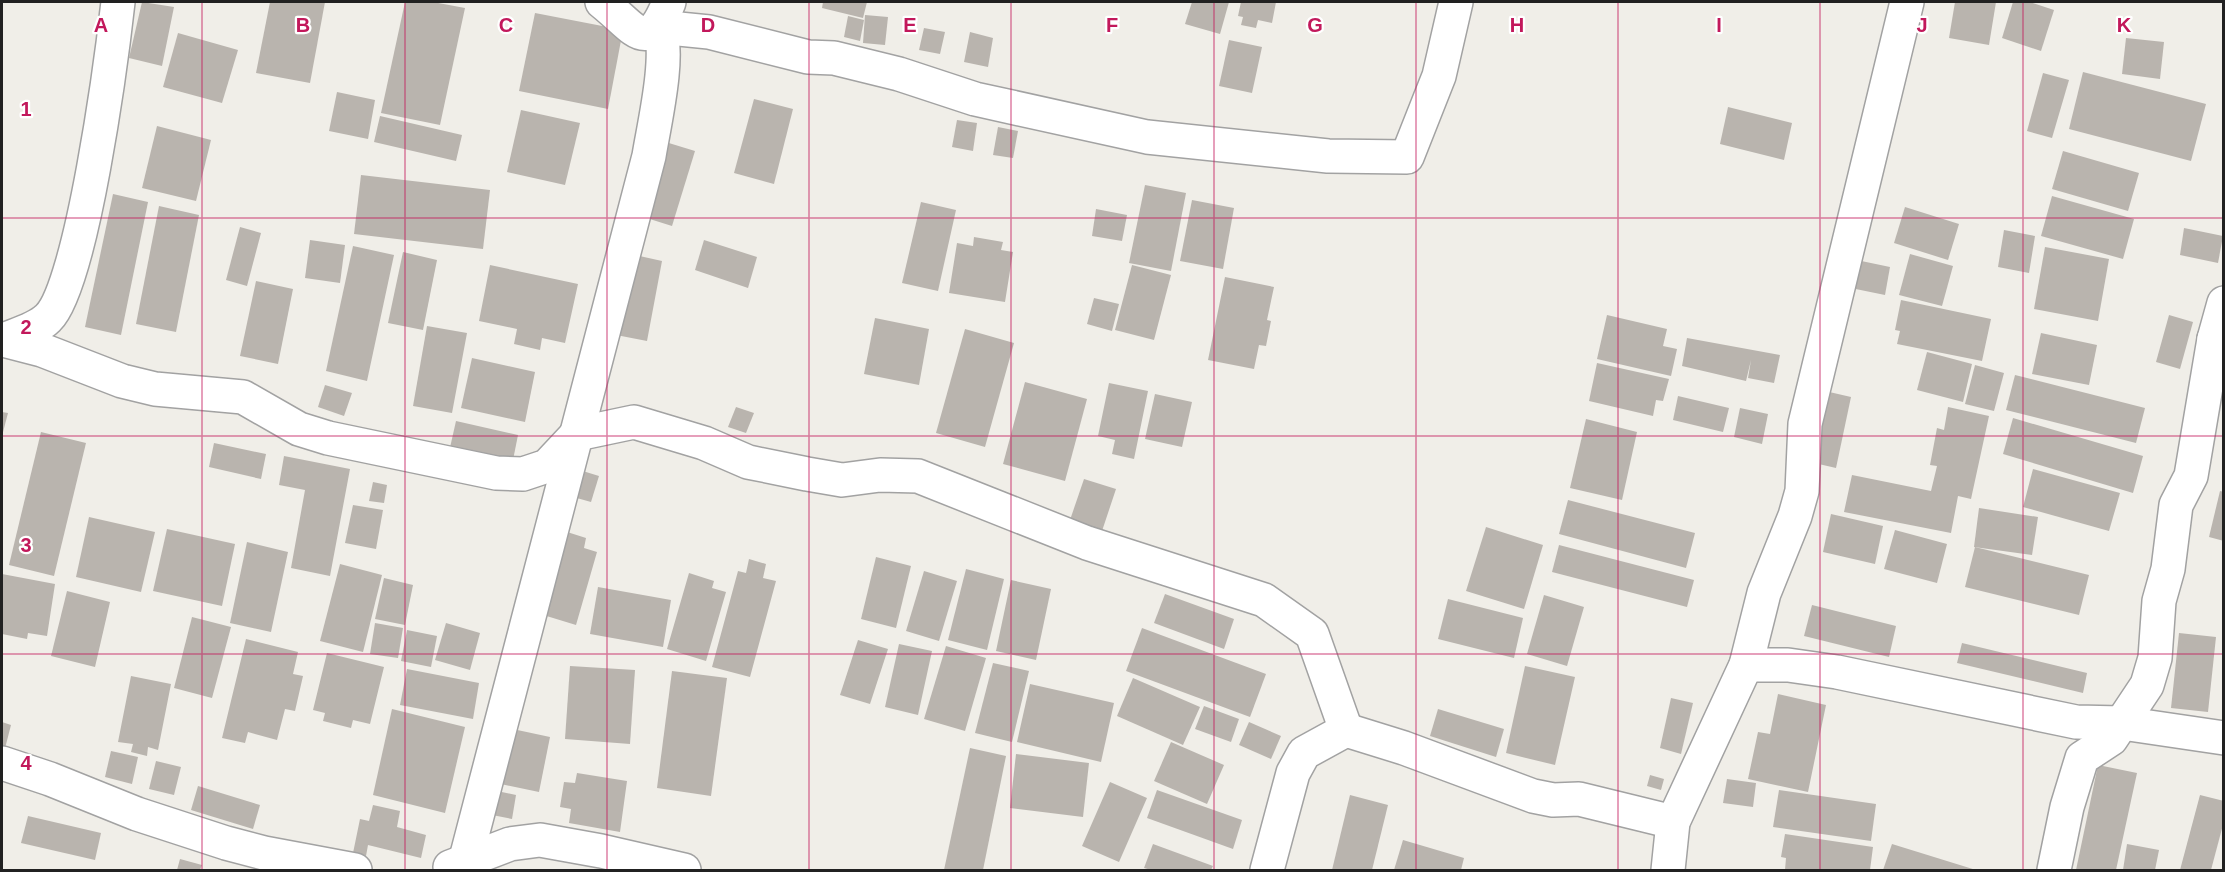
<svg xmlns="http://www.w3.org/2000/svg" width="2225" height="872" viewBox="0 0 2225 872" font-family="Arial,sans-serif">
<rect width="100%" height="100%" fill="#f0eee8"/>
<g fill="#b9b4ae">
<path d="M142 2 174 7 162 66 129 58Z"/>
<path d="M270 2H325L310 83 256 73Z"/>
<path d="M405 2H433L465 8 440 125 381 113Z"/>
<path d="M823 2H867L863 18 822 8Z"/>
<path d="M1192 2H1229L1220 34 1185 24Z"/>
<path d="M1241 2H1276L1272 23 1258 20 1256 28 1241 25 1243 17 1238 16Z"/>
<path d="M1955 2H1996L1989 45 1949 38Z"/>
<path d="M2013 2H2030L2054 10 2041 51 2002 38Z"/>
<path d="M535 13 623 30 608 109 519 91Z"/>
<path d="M865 15 888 17 885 45 863 43Z"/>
<path d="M848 16 864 20 860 41 844 37Z"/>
<path d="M924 28 945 32 940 54 919 50Z"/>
<path d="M970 32 993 38 988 67 964 62Z"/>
<path d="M178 33 238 50 222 103 163 87Z"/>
<path d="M2126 38 2164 42 2160 79 2122 74Z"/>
<path d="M1229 40 1262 47 1252 93 1219 86Z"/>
<path d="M2083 72 2206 104 2191 161 2069 129Z"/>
<path d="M2043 73 2069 80 2052 138 2027 131Z"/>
<path d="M337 92 375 100 368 139 329 131Z"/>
<path d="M754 99 793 109 774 184 734 173Z"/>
<path d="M1728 107 1792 123 1784 160 1720 144Z"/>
<path d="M521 110 580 123 565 185 507 172Z"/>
<path d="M380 116 462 135 456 161 374 142Z"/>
<path d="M957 120 977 123 973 151 952 147Z"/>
<path d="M157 126 211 140 196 201 142 188Z"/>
<path d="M998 127 1018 131 1013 158 993 155Z"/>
<path d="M659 140 695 151 672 226 637 215Z"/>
<path d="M2063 151 2139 173 2128 211 2052 189Z"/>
<path d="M361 175 490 190 483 249 354 234Z"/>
<path d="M1145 185 1186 193 1171 271 1129 263Z"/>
<path d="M113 194 148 202 121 335 85 327Z"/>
<path d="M2052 196 2134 219 2123 259 2041 236Z"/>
<path d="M1192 200 1234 208 1223 269 1180 261Z"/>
<path d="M921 202 956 210 938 291 902 283Z"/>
<path d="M159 206 199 215 176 332 136 324Z"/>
<path d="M1905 207 1959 224 1948 260 1894 243Z"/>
<path d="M1096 209 1127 215 1122 241 1092 236Z"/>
<path d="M240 227 261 233 247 286 226 280Z"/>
<path d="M2184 228 2223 236 2218 263 2180 255Z"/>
<path d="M2004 230 2035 236 2029 273 1998 267Z"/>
<path d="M974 237 1003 242 1001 250 1013 252 1005 302 949 293 957 243 973 246Z"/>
<path d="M310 240 345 245 340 283 305 278Z"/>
<path d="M704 240 757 257 748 288 695 270Z"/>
<path d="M353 246 394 255 367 381 326 371Z"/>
<path d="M2045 247 2109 259 2098 321 2034 309Z"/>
<path d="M403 252 437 260 423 330 388 323Z"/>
<path d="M626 253 662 261 647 341 611 334Z"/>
<path d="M1910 254 1953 266 1942 306 1899 295Z"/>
<path d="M1847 258 1890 267 1885 295 1841 286Z"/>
<path d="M490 265 578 284 565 343 542 338 540 350 514 344 517 329 479 321Z"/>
<path d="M1132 265 1171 275 1154 340 1115 330Z"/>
<path d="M1225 277 1274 287 1267 320 1271 321 1266 346 1259 345 1254 369 1208 360Z"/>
<path d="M256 281 293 289 278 364 240 356Z"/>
<path d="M1094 298 1119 304 1112 331 1087 324Z"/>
<path d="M1901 300 1991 319 1982 361 1897 344 1900 331 1895 330Z"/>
<path d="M1607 315 1667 329 1663 346 1677 349 1671 376 1597 359Z"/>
<path d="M2169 315 2193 322 2180 369 2156 362Z"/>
<path d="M875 318 929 329 919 385 864 374Z"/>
<path d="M427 326 467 333 452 413 413 406Z"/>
<path d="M965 329 1014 343 985 447 936 433Z"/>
<path d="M2041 333 2097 345 2089 385 2032 374Z"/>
<path d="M1687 338 1780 355 1774 383 1748 378 1751 360 1746 381 1682 366Z"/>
<path d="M1927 352 1972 364 1963 402 1917 390Z"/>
<path d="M472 358 535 372 525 422 461 408Z"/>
<path d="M1597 363 1669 379 1663 401 1656 400 1653 416 1589 401Z"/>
<path d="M1975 365 2004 373 1994 411 1965 404Z"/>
<path d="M2015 375 2145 408 2136 443 2006 410Z"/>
<path d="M1025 382 1087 399 1065 481 1003 464Z"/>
<path d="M1109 383 1148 391 1134 459 1112 454 1115 440 1098 436Z"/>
<path d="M325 385 352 393 344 416 318 407Z"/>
<path d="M1825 391 1851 397 1836 468 1810 462Z"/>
<path d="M1155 394 1192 402 1182 447 1145 439Z"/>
<path d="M1678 396 1729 408 1723 432 1673 420Z"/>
<path d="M736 407 754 413 746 433 728 427Z"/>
<path d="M1948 407 1989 416 1971 499 1958 496 1951 533 1844 512 1852 475 1931 491 1937 466 1930 465 1937 428 1944 430Z"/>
<path d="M1740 408 1768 414 1762 444 1734 437Z"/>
<path d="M2 412 8 413 2 436Z"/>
<path d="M2013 418 2143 456 2133 493 2003 454Z"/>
<path d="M1586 419 1637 432 1622 500 1570 488Z"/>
<path d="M456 421 518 435 512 465 449 452Z"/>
<path d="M41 432 86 443 54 576 9 565Z"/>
<path d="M214 443 266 454 261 479 209 467Z"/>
<path d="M284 456 350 469 330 576 291 568 305 490 279 485Z"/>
<path d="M573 468 599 476 591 502 566 495Z"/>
<path d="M2033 469 2120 493 2109 531 2023 507Z"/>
<path d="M1084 479 1116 489 1102 531 1070 520Z"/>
<path d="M373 482 387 485 384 503 369 501Z"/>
<path d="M2220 491 2224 492V541L2209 537Z"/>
<path d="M1568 500 1695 533 1686 568 1559 534Z"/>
<path d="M353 505 383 510 376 549 345 543Z"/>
<path d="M1979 508 2038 517 2032 555 1974 547Z"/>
<path d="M1831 514 1883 526 1875 564 1823 552Z"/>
<path d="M89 517 155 532 141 592 76 577Z"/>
<path d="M1486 527 1543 545 1524 609 1466 591Z"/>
<path d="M167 529 235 544 222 606 153 591Z"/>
<path d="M1895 530 1947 544 1937 583 1884 569Z"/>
<path d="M564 531 586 538 584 548 597 552 576 625 540 614Z"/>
<path d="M247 542 288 552 271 632 230 623Z"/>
<path d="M1559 545 1694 580 1687 607 1552 572Z"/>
<path d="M1975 547 2089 575 2079 615 1965 587Z"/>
<path d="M876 557 911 566 896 628 861 619Z"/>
<path d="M749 559 766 564 763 578 776 581 750 677 712 667 738 571 746 573Z"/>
<path d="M340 564 382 575 363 652 320 641Z"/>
<path d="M966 569 1004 579 987 650 948 640Z"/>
<path d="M924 571 957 581 939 641 906 631Z"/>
<path d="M689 573 714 581 712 588 726 592 706 661 667 649Z"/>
<path d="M2 574 55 584 47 636 28 633 27 639 2 634Z"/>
<path d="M384 578 413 585 405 625 375 619Z"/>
<path d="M1011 580 1051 589 1036 660 996 651Z"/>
<path d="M598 587 671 600 663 647 590 634Z"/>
<path d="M67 591 110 602 95 667 51 656Z"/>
<path d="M1165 594 1234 619 1224 649 1154 623Z"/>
<path d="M1544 595 1584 607 1567 666 1527 654Z"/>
<path d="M1448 599 1523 618 1514 658 1438 639Z"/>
<path d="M1812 605 1896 626 1889 657 1804 636Z"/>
<path d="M192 617 231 627 212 698 174 688Z"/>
<path d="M375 623 403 628 398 658 370 654Z"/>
<path d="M446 623 480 633 470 670 435 660Z"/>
<path d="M1142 628 1266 674 1250 717 1126 671Z"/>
<path d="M407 630 437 636 431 667 401 661Z"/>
<path d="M2179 633 2216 637 2208 712 2171 708Z"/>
<path d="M246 639 298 652 293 674 303 676 295 711 285 709 277 740 248 732 245 743 222 738Z"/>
<path d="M858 640 888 649 870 704 840 695Z"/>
<path d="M1962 643 2087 673 2083 693 1957 663Z"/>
<path d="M899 644 932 651 918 715 885 707Z"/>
<path d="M946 646 986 658 965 731 924 719Z"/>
<path d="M327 653 384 667 370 724 353 720 351 728 323 721 325 713 313 710Z"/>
<path d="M993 663 1029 671 1012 742 975 733Z"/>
<path d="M570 666 635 670 630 744 565 739Z"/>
<path d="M1525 666 1575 677 1555 765 1506 753Z"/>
<path d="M407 669 479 683 473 719 400 705Z"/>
<path d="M672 671 727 678 711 796 657 788Z"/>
<path d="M131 676 171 684 158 750 148 747 147 756 131 752 133 744 118 742Z"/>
<path d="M1133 678 1200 707 1183 745 1117 716Z"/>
<path d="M1030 684 1114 703 1101 762 1017 742Z"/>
<path d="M1778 694 1826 705 1808 792 1748 779 1758 732 1770 734Z"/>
<path d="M1671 698 1693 703 1681 754 1660 748Z"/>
<path d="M1204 706 1239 719 1231 742 1195 729Z"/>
<path d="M392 709 465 727 445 813 373 795Z"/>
<path d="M1438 709 1504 729 1496 757 1430 736Z"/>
<path d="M2 722 11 725 2 760Z"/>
<path d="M1249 722 1281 736 1271 759 1239 745Z"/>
<path d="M508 728 550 737 539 792 496 783Z"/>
<path d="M1171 742 1224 765 1207 804 1154 781Z"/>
<path d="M970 748 1006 756 983 870H944Z"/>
<path d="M111 751 138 757 132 784 105 777Z"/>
<path d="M1016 754 1089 763 1083 817 1010 808Z"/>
<path d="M156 761 181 767 174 795 149 789Z"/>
<path d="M2098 765 2137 773 2116 870H2076Z"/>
<path d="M577 773 627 781 620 832 569 823 571 809 560 807 564 782 575 783Z"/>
<path d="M1650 775 1664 779 1661 790 1647 786Z"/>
<path d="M1727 779 1756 783 1753 807 1723 803Z"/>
<path d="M1110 782 1147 798 1119 862 1082 846Z"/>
<path d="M198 786 260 805 253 829 191 810Z"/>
<path d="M1157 790 1242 820 1233 849 1147 818Z"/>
<path d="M1779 790 1876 804 1871 841 1773 827Z"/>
<path d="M497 791 516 795 512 819 492 815Z"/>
<path d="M1350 795 1388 805 1372 870H1332Z"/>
<path d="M2200 795 2224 801V821L2211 870H2180Z"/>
<path d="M373 805 400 811 397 827 426 835 421 858 368 845 366 856 353 853 360 819 369 821Z"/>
<path d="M28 816 101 833 95 860 21 843Z"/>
<path d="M1785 834 1873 847 1870 870H1785L1786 858 1781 857Z"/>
<path d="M1403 840 1464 858 1461 870H1394Z"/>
<path d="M1153 844 1213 866 1211 870H1151L1144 868Z"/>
<path d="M1892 844 1976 870H1883Z"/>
<path d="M2127 844 2159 850 2155 870H2123Z"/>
<path d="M180 859 202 865 200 870H177Z"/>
</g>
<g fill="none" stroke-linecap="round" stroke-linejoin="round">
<defs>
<g id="minor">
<path d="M602 2C636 29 647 57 669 2"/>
<path d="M659 27 709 32 808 57 834 58 899 74 975 99 1147 137 1328 156 1407 157 1439 76 1456 2"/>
<path d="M2214 339 2224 303"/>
<path d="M3 340 42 350 122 381 155 389 243 397 299 429 328 438 496 473 523 474 547 466 577 434 634 422 704 443 748 462 807 474 842 480 880 475 918 476 1087 543 1264 600 1312 634 1346 730"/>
<path d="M3 340C18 334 37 329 48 318 82 286 112 56 118 2"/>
<path d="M1746 665H1788L1837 672 2076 722 2122 723 2224 738"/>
<path d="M2 763 50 779 137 814 226 843 264 853 355 870"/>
<path d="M450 867 510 844 540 840 601 851 684 870"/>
<path d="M463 870 649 156C654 125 671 53 659 27"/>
<path d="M1267 870 1293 773 1304 753 1346 730 1404 748 1533 796 1553 800 1579 799 1673 822"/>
<path d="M1668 870 1673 822 1746 665 1764 593 1795 516 1802 491 1805 424 1907 2"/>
<path d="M2054 870 2067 807 2082 758 2111 739 2147 685 2155 658 2159 601 2168 569 2176 505 2191 476 2214 339 2224 341"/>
</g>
</defs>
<use href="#minor" stroke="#a2a2a2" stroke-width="36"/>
<use href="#minor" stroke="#fff" stroke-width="33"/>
</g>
<path fill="none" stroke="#c2185b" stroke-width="1.5" stroke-opacity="0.55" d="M202 2V870M405 2V870M607 2V870M809 2V870M1011 2V870M1214 2V870M1416 2V870M1618 2V870M1820 2V870M2023 2V870M2 218H2224M2 436H2224M2 654H2224"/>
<g font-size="20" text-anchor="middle" font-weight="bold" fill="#c2185b" stroke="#fff" stroke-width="4.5" stroke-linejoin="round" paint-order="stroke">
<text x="101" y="32">A</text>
<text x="303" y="32">B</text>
<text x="506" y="32">C</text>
<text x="708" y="32">D</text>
<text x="910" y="32">E</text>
<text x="1112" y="32">F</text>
<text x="1315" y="32">G</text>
<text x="1517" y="32">H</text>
<text x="1719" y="32">I</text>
<text x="1922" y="32">J</text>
<text x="2124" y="32">K</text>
<text x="26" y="116">1</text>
<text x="26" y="334">2</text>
<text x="26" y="552">3</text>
<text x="26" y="770">4</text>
</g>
<rect width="2225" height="872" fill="none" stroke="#212121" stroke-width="6"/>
</svg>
